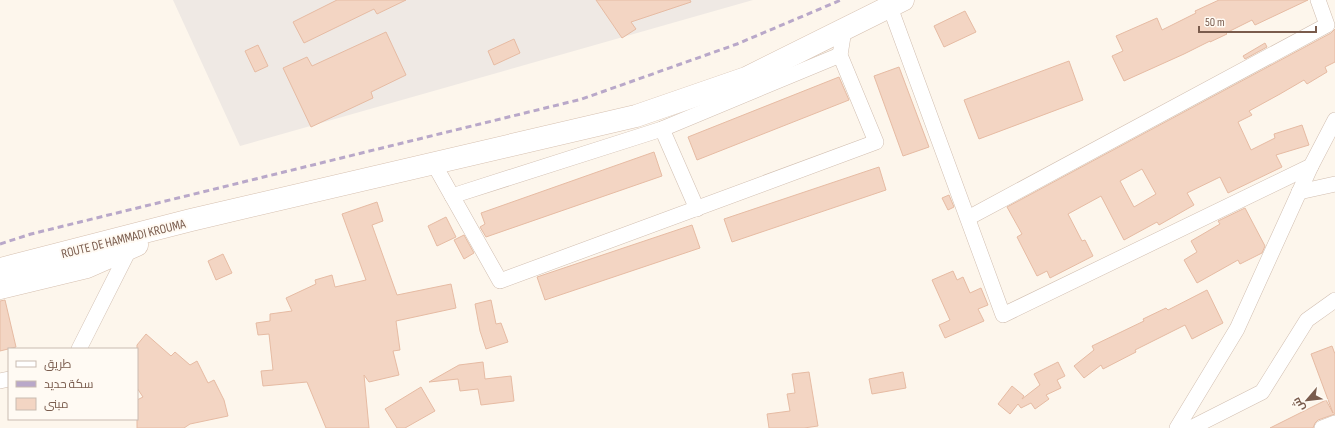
<svg xmlns="http://www.w3.org/2000/svg" width="1335" height="428" viewBox="0 0 1335 428" font-family="'Sofia Sans Condensed',Cairo,sans-serif">
<rect width="100%" height="100%" fill="#fdf6ec"/>
<path fill="#efe9e4" d="M173 0H753L240 146Z"/>
<g fill="#f3d5c3" stroke="#e6bba3" fill-rule="evenodd">
<path d="M337 0H406L377 14 374 9 304 43 293 22Z"/>
<path d="M596 0H690L691 2 631 22 636 29 622 38Z"/>
<path d="M1219 0H1308L1255 25 1252 20 1226 33 1227 34 1210 42V41L1184 54 1124 81 1112 56 1123 51 1116 36 1157 18 1162 30 1196 13 1195 11Z"/>
<path d="M965 11 976 32 944 47 934 26Z"/>
<path d="M1335 29V62L1325 67 1327 72 1307 84 1304 80 1280 94 1249 111 1252 115 1238 122 1251 150 1275 138 1274 134 1302 125 1309 145 1276 155 1282 167 1228 193 1220 177 1187 193 1194 205 1159 225 1157 222 1124 240 1101 196 1068 214 1082 241 1085 240 1093 256 1050 278 1047 271 1037 276 1017 237 1022 234 1007 207 1331 33ZM1142 169 1156 194 1134 207 1120 181Z"/>
<path d="M386 32 406 75 371 92 373 98 311 127 283 68 307 57 312 66Z"/>
<path d="M514 39 520 53 494 65 488 51Z"/>
<path d="M1265 43 1267 47 1245 59 1243 56Z"/>
<path d="M258 45 268 66 255 72 245 51Z"/>
<path d="M1069 61 1083 100 979 139 964 100Z"/>
<path d="M899 67 929 147 903 156 874 76Z"/>
<path d="M839 77 849 100 697 160 688 137Z"/>
<path d="M654 152 662 176 486 237 480 227 485 224 481 213Z"/>
<path d="M879 167 886 190 732 242 724 219Z"/>
<path d="M949 195 954 207 948 210 942 198Z"/>
<path d="M377 202 383 221 372 225 397 295 451 284 456 308 396 321 400 350 393 351 399 375 369 382 364 375 369 428H326L307 382 263 386 261 371 273 370 269 334 258 335 256 323 270 321V314L292 311 286 298 316 284 315 280 332 275 335 287 366 280 342 214Z"/>
<path d="M1245 208 1265 246 1262 253 1240 264 1238 260 1197 283 1184 260 1197 252 1191 241 1220 224 1218 221Z"/>
<path d="M446 217 456 237 437 246 428 226Z"/>
<path d="M692 225 700 248 545 300 537 277Z"/>
<path d="M464 235 474 253 464 259 454 240Z"/>
<path d="M223 254 232 273 216 280 208 261Z"/>
<path d="M953 271 957 280 963 277 970 293 981 288 988 305 978 309 984 321 945 338 939 325 950 320 932 280Z"/>
<path d="M1207 290 1223 323 1192 339 1185 325 1135 350 1136 352 1103 369 1101 365 1084 378 1074 366 1094 350 1092 346 1144 321 1143 319 1166 308 1168 310Z"/>
<path d="M5 300 16 347 0 351V301Z"/>
<path d="M491 300 496 324 501 323 508 342 486 349 480 331 475 304Z"/>
<path d="M146 334 171 356 175 352 190 365 197 361 208 383 214 380 224 400 228 416 190 424 184 428H137V400L143 397 137 388V345Z"/>
<path d="M1332 346 1335 354V414L1318 420 1315 423 1313 428H1270L1326 400 1333 413 1311 354Z"/>
<path d="M483 362 485 379 511 376 514 401 481 405 478 389 460 391 458 379 429 382 459 365Z"/>
<path d="M1058 362 1065 376 1057 380 1061 388 1046 395 1049 399 1035 409 1031 403 1021 408 1018 404 1010 414 998 404 1012 386 1024 396 1022 399 1040 385 1034 374Z"/>
<path d="M809 372 818 426 804 428H769L767 414 790 411 787 394 795 393 792 374Z"/>
<path d="M903 372 906 388 872 394 869 379Z"/>
<path d="M421 387 435 411 405 428H397L385 409Z"/>
</g>
<g fill="none" stroke-linecap="round" stroke-linejoin="round">
<defs>
<g id="street">
<path d="M890 7 1003 315 1311 166 1335 120"/>
<path d="M662 129 697 209"/>
<path d="M434 164 500 281 876 142 840 55 844 30"/>
<path d="M1299 192 1335 184"/>
<path d="M452 196 662 129 840 55"/>
<path d="M968 218 1327 25 1318 0"/>
<path d="M79 349 130 248"/>
<path d="M0 381 9 379"/>
<path d="M1177 428 1237 329 1311 166"/>
<path d="M1191 428 1262 392 1307 320 1335 300"/>
<path d="M1322 428 1335 423"/>
</g>
<g id="secondary">
<path d="M0 269 191 220 636 116 746 78 903 0"/>
<path d="M0 288 87 267 137 245"/>
</g>
</defs>
<use href="#street" stroke="#d1beb0" stroke-width="16"/>
<use href="#secondary" stroke="#d6c0b0" stroke-width="23"/>
<use href="#street" stroke="#fff" stroke-width="15"/>
<use href="#secondary" stroke="#fff" stroke-width="22"/>
<path stroke="#b9a8c9" stroke-width="3" stroke-dasharray="6 4" stroke-linecap="butt" d="M0 244 31 234 582 99 737 44 841 0"/>
</g>
<g text-anchor="middle" stroke-width="4" stroke-linejoin="round" paint-order="stroke">
<g font-size="13" fill="#7a5c4d" stroke="#fffaf3">
<text transform="translate(123 238) rotate(-14)" y="5">ROUTE DE HAMMADI KROUMA</text>
</g>
</g>
<rect x="8" y="348" width="130" height="72" fill="#fffaf3" stroke="#cabbb1"/>
<rect x="16" y="361" width="20" height="6" fill="#ffffff" stroke="#cabbb1"/>
<text x="44" y="368" font-size="12" fill="#7a5c4d">طريق</text>
<rect x="16" y="381" width="20" height="6" fill="#b9a8c9" stroke="#cabbb1"/>
<text x="44" y="388" font-size="12" fill="#7a5c4d">سكة حديد</text>
<rect x="16" y="398" width="20" height="12" fill="#f3d5c3" stroke="#cabbb1"/>
<text x="44" y="408" font-size="12" fill="#7a5c4d">مبنى</text>
<g transform="translate(1307 400) rotate(242)" stroke="#fffaf3" stroke-width="3" paint-order="stroke">
<path d="M0-3L7 15L0 10L-7 15Z" fill="#7a5c4d"/>
<text y="-6" font-size="11" font-weight="bold" text-anchor="middle" fill="#7a5c4d">ش</text>
</g>
<path d="M1199 26v6h117v-6" fill="none" stroke="#7a5c4d" stroke-width="2"/>
<text x="1205" y="26" font-size="12" fill="#7a5c4d" stroke="#fffaf3" stroke-width="3" paint-order="stroke">50 m</text>
</svg>
